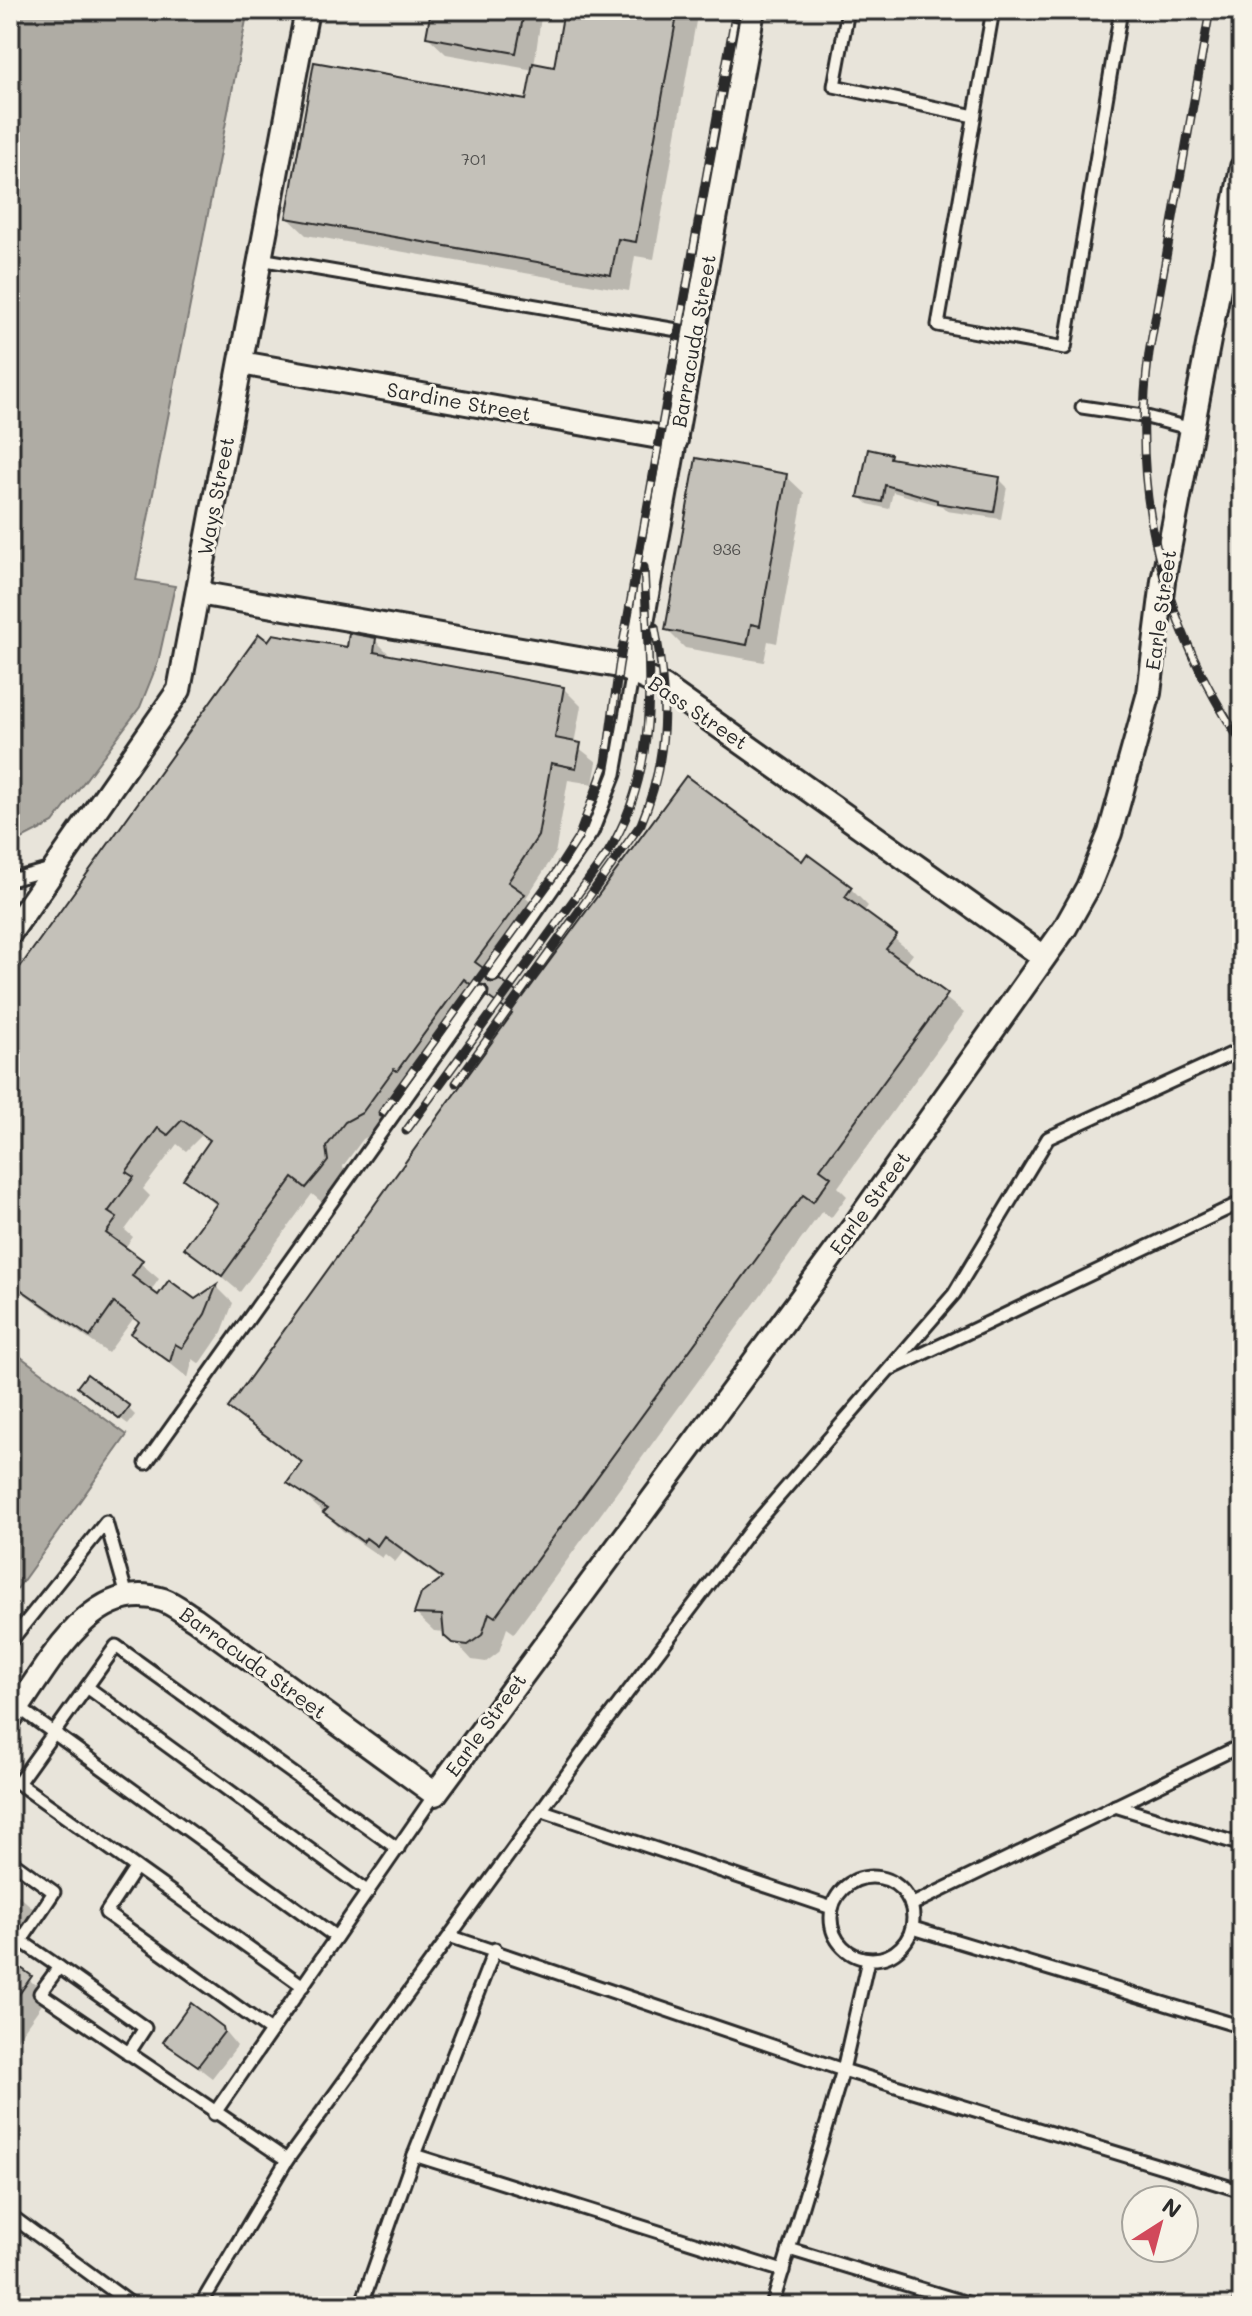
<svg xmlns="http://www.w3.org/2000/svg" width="1252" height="2316" viewBox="0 0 1252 2316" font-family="Mali,sans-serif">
<rect width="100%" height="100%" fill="#f7f3e8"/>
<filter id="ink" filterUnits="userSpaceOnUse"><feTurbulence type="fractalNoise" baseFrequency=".0125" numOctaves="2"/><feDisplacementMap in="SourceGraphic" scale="16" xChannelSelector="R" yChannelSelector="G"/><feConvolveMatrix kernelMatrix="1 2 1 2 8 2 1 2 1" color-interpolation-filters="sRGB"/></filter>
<g filter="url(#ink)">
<path fill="#e8e4da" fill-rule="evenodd" d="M10 10H1242V2306H10ZM1136 2200H1184V2248H1136Z"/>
<g fill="#afaca4" stroke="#7a7874" stroke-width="2">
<path d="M10 10H248L136 580 175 586 158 662 140 707 53 823 10 845Z"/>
<path d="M10 1349 127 1435 10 1599Z"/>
</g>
<g fill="#0003">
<path d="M433 10H542L534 66 555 70 566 10H698L654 259 635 256 629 291 306 235 288 218 528 103 534 70 446 54 428 37Z"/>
<path d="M890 456 895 461 999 479 1007 487 1001 519 947 511 942 506 893 492 889 509 868 504 860 496Z"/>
<path d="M786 476 804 493 777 643 768 641 764 662 685 648 667 630Z"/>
<path d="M259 637 269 644 348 649 375 640 393 658 563 688 581 706 574 744 597 762 593 784 568 780 555 854 526 898 542 913 493 980 524 1000 802 864 851 889 868 906 863 913 913 954 905 965 964 1013 838 1187 847 1196 831 1218 822 1211 514 1633 507 1628 499 1652 486 1662 472 1660 446 1632 434 1631 416 1614 442 1580 403 1552 395 1562 385 1554 382 1558 343 1531 290 1482 302 1464 231 1407 512 1017 497 1003 483 995 379 1131 363 1139 343 1166 345 1179 324 1204 312 1194 240 1292 187 1248 217 1206 185 1178 210 1143 201 1136 186 1151 177 1144 143 1189 150 1196 125 1230 133 1237 124 1249 159 1279 150 1292 159 1298 194 1301 216 1286 233 1303 222 1332 200 1364 193 1359 188 1378 133 1333 140 1324 133 1319 108 1353 10 1284V980Z"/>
<path d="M87 1394 128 1408 135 1415 128 1424Z"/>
<path d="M10 1888 42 1916 10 1961Z"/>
<path d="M10 1963 48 1996 13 2045 10 2042Z"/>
<path d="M222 2028 237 2046 212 2078 165 2042Z"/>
</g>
<g fill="#c4c1b9" stroke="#2b2b2b" stroke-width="2">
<path d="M431 10H520L519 17 523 18 516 53 426 37Z"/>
<path d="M564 10H678L636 242 618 239 611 275 286 218 314 62 526 100 533 63 554 67Z"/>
<path d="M868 449 891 454 890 458 1000 477 994 512 937 503V500L885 485 882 502 858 497Z"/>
<path d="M696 458 787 474 760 626 751 624 747 645 665 630Z"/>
<path d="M349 633 376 638 374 652 564 687 555 738 581 743 576 768 551 763 538 836 508 882 525 894 475 962 486 970 489 982 500 980 523 997 686 776 802 861 807 854 852 887 845 897 897 935 886 949 948 994 820 1169 831 1177 813 1202 803 1195 495 1617 489 1613 482 1635 468 1645 452 1643 444 1636 442 1615 414 1614 421 1594 442 1578 384 1536 377 1546 366 1538 363 1542 323 1513 327 1509 287 1483 302 1462 228 1408 512 1014 488 997 486 986 474 987 464 979 397 1071 394 1069 362 1113 345 1122 326 1147 328 1161 321 1170 306 1188 293 1178 222 1276 184 1248 217 1203 183 1179 210 1140 182 1120 168 1135 158 1128 126 1172 134 1177 108 1212 117 1218 106 1233 143 1260 132 1276 158 1295 169 1280 195 1299 217 1284 205 1314 182 1348 175 1344 170 1362 131 1334 139 1322 114 1303 90 1337 10 1282V981L259 634 268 641 273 634 347 647Z"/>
<path d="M87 1374 130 1406 120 1419 77 1387Z"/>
<path d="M10 1960 32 1976 10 2007Z"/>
<path d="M191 2003 223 2027 224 2032 198 2066 163 2042Z"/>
</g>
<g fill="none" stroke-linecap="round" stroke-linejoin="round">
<defs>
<g id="service">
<path d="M848 10 834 86 974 116"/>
<path d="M993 10 938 325 1065 348 1121 10"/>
<path d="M260 259 695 333"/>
<path d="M1082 407 1143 416 1192 429"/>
<path d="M10 880 51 869"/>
<path d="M493 975 592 832 615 774 633 672"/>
<path d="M893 1368 1242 1202"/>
<path d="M146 1463 481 992"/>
<path d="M10 1642 106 1522 127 1596"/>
<path d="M87 1687 368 1892"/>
<path d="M18 1707 336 1937"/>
<path d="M1115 1806 1242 1845"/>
<path d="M543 1811 832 1908"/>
<path d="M10 1860 54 1892 21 1941 59 1967"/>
<path d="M136 1867 106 1913 271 2031"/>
<circle cx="872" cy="1918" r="41"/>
<path d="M911 1905 1242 1745"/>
<path d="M913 1928 1242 2027"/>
<path d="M452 1937 843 2070 1242 2191"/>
<path d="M303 1986 18 1783 116 1646 398 1849"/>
<path d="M128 2054 145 2028 59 1967 40 1993 287 2160 200 2306"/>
<path d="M214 2114 435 1794"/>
<path d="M414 2155 783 2271"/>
<path d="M287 2160 600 1729 754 1525 954 1294 1048 1138 1242 1049"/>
<path d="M10 2215 134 2306"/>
<path d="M789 2249 977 2306"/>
<path d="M361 2306 414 2155 495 1949"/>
<path d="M772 2306 843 2070 868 1960"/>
<path d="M1239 2306 1242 2296"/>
</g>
<g id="minor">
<path d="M241 363 676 440"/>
<path d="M198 593 619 666 664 687 1044 957"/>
<path d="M633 672 753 10"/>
<path d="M10 933 179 690 307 10"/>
<path d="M10 1719C45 1671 91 1575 163 1600 174 1604 185 1613 195 1619L435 1794 855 1225 1065 928 1088 887 1110 833 1149 693 1163 581 1242 167"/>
</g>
</defs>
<use href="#service" stroke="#2b2b2b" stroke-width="17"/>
<use href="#minor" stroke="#2b2b2b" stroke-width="28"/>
<use href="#service" stroke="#f7f3e8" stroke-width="11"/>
<use href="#minor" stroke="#f7f3e8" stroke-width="22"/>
<defs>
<g id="rail">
<path d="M1210 10 1149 353C1130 495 1163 625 1242 743"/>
<path d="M456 1083 641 824C669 758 668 697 655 627"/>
<path d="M382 1113 553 877 578 838 606 763 619 666 736 10"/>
<path d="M406 1131 607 854C663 765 648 666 644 567"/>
</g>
</defs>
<use href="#rail" stroke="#2b2b2b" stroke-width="9"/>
<use href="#rail" stroke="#f7f3e8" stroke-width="6" stroke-dasharray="18" stroke-linecap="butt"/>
</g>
</g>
<g text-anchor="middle" stroke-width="6" stroke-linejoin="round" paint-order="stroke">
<g font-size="16" fill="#51504e">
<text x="474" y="165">701</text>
<text x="727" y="555">936</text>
</g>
<g font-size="20" fill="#2b2b2b" stroke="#f7f3e8">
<text transform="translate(694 341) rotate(-80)" y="7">Barracuda Street</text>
<text transform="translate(459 402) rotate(10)" y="7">Sardine Street</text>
<text transform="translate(216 496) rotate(-79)" y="7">Ways Street</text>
<text transform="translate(1161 610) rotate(-82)" y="7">Earle Street</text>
<text transform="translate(698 713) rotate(34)" y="7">Bass Street</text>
<text transform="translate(870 1203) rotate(-54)" y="7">Earle Street</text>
<text transform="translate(253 1663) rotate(36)" y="7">Barracuda Street</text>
<text transform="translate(486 1725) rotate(-54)" y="7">Earle Street</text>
</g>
</g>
<rect width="1252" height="2316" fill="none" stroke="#f7f3e8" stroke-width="40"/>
<rect x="20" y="20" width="1212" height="2276" fill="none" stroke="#2b2b2b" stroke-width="3" filter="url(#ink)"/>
<g transform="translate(1160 2224) rotate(36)"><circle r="38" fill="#f7f3e8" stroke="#a5a39c" stroke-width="2"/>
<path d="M0-6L14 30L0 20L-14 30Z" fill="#d1495b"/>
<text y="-12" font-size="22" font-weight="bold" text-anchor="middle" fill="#2b2b2b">N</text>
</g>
</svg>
